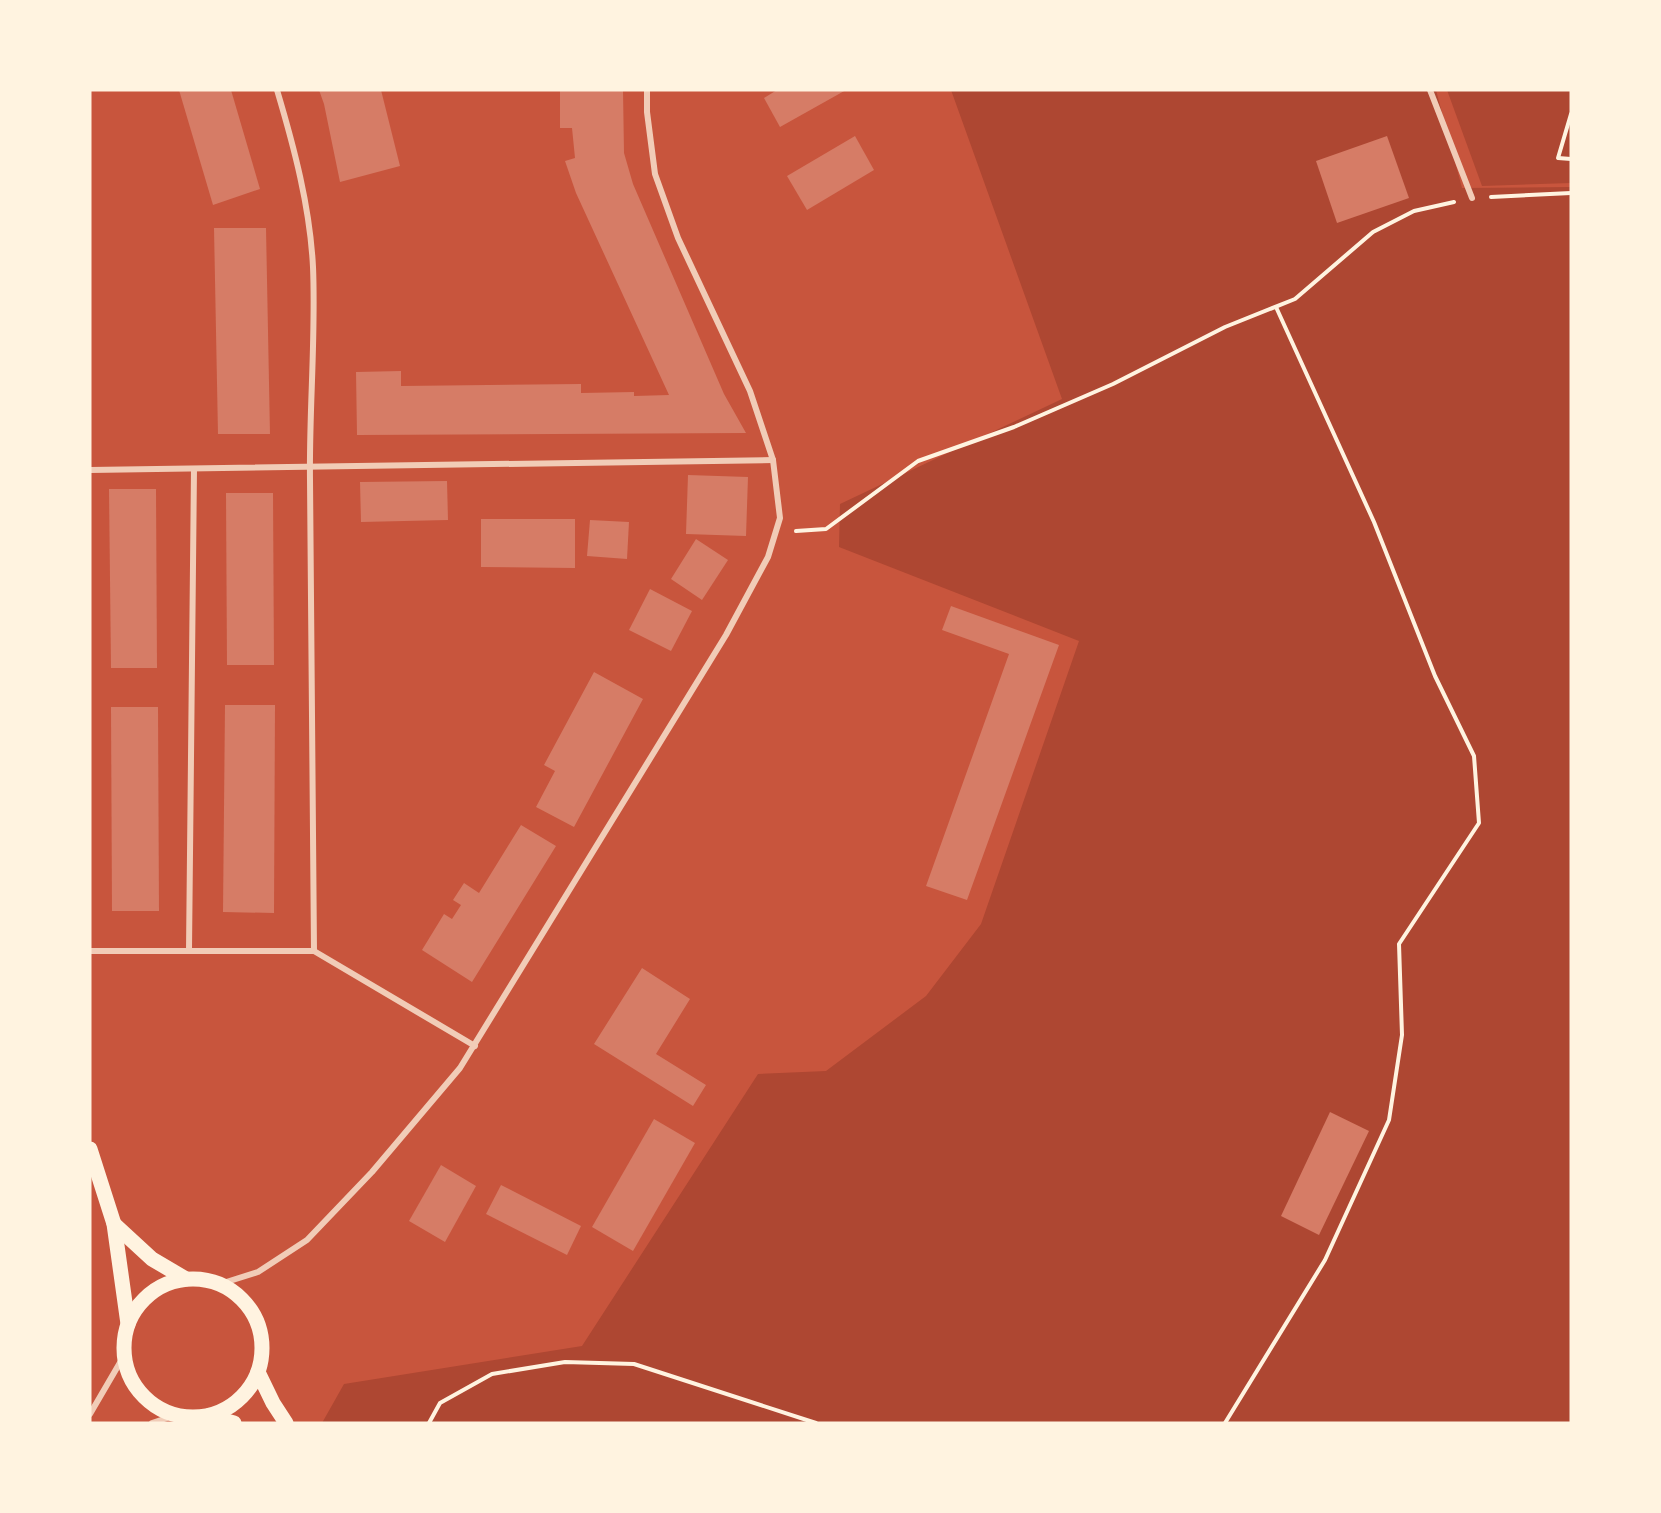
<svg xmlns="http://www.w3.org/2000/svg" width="1661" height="1513" viewBox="0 0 1661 1513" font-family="'Roboto Condensed',sans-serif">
<rect width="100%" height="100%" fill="#c8553d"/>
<g fill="#ae4732">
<path d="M951 90H1436L1462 188 1571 187V1423H322L344 1384 582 1346 758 1074 826 1071 926 996 981 924 1079 641 839 547 840 504 1062 399Z"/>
<path d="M1447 90H1571V183L1482 186Z"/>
</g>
<g fill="#d67c66">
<path d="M179 90H231L260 189 213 205Z"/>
<path d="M319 90H381L400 166 340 182 324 104Z"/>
<path d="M560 90H623L624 153 633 184 724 394 746 433 357 435 356 372 401 371V386L581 384V393L634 392V396L669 395 576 193 565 161 575 158 572 128H560Z"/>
<path d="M777 90H846L780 127 764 98Z"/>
<path d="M855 136 874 170 807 210 787 176Z"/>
<path d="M1387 136 1409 198 1337 223 1316 161Z"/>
<path d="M214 228H266L270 434H218Z"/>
<path d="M688 475 748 477 746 536 686 534Z"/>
<path d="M447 481 448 520 361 522 360 482Z"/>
<path d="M109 489H156L157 668H111Z"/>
<path d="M226 493H273L274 665H227Z"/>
<path d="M481 519H575V568L481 567Z"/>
<path d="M590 520 629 522 627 559 587 556Z"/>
<path d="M696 539 728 560 702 600 671 579Z"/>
<path d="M650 589 692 611 671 651 629 630Z"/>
<path d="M951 606 1059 645 967 900 926 886 1009 654 942 630Z"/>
<path d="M594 672 643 699 574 827 536 807 555 771 544 765Z"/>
<path d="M225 705H275L274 913 223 912Z"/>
<path d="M111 707H158L159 911H112Z"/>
<path d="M521 825 556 846 472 982 422 950 444 914 452 919 461 905 453 900 464 883 479 893Z"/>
<path d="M642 968 690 999 656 1054 706 1085 693 1106 594 1044Z"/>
<path d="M1330 1112 1369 1131 1319 1235 1281 1216Z"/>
<path d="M654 1119 695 1143 633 1251 592 1227Z"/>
<path d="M441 1165 476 1186 445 1242 409 1221Z"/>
<path d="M501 1185 581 1226 567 1255 486 1214Z"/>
</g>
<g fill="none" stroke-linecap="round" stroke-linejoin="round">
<g stroke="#fff3e0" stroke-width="4">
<path d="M1571 114 1558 158 1571 159"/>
<path d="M1491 197 1571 193"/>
<path d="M796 531 826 529 918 461 1014 427 1113 384 1225 327 1295 299 1373 232 1414 211 1454 202"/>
<path d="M429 1423 440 1403 492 1374 565 1362 634 1364 816 1423"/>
<path d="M1225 1423 1325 1260 1389 1120 1402 1035 1399 944 1479 823 1474 756 1435 676 1374 522 1276 307"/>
</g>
<g stroke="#f1ccb7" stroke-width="6">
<path d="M277 90C294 147 310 207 313 267 316 338 309 409 310 480 311 637 312 794 314 951"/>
<path d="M1430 90 1472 198"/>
<path d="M90 470 773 460"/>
<path d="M189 950 194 469"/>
<path d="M90 951H314L475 1046"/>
<path d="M220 1284 258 1272 307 1240 372 1172 460 1068 726 635 768 557 780 518 773 460 750 391 678 238 655 174 647 112V90"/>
<path d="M90 1414 125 1354"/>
<path d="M152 1423 176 1415"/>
</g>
<g stroke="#fff3e0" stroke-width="15">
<path d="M90 1149 114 1224 128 1324"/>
<path d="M114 1224 152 1259 186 1279"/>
<circle cx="193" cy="1348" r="69"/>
<path d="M258 1372 273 1403 286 1423"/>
<path d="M208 1416 234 1423"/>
</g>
</g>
<rect width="1661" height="1513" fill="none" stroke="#fff3e0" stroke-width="183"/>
</svg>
